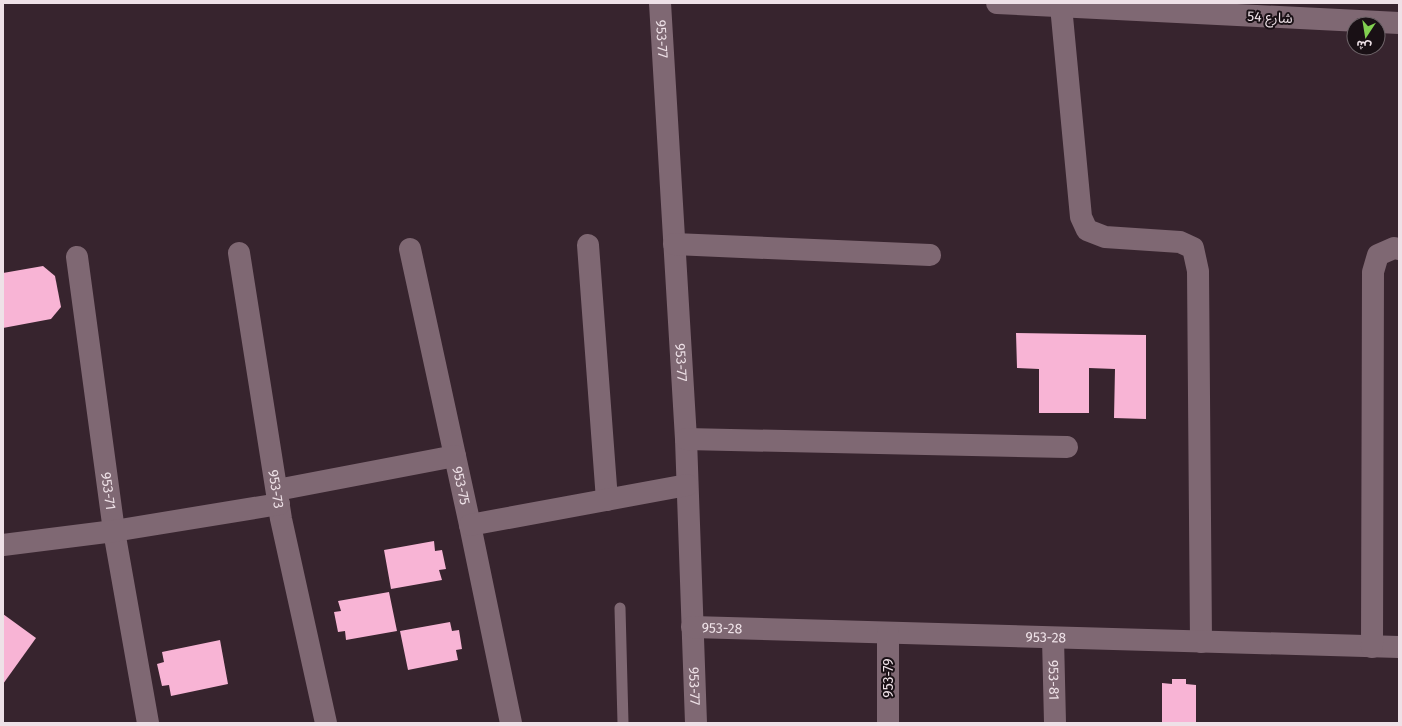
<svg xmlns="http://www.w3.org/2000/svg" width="1402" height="726" viewBox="0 0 1402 726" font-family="'Fira Sans','Noto Sans Arabic',sans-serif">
<rect width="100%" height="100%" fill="#37242e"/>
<g fill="#f8b4d5">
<path d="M43 266 55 276 61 307 51 319 3 328V273Z"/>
<path d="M1016 333 1146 335V419L1114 418 1115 369 1089 368V413H1039V369L1017 368Z"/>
<path d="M434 541 435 551 442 550 446 569 439 570 442 580 391 589 384 550Z"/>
<path d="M389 592 397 631 346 640 345 631 338 632 334 612 341 611 338 601Z"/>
<path d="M3 614 36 638 3 684Z"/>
<path d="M450 622 452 631 459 630 462 649 456 650 458 660 408 670 400 631Z"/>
<path d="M220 640 228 684 171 696 169 685 162 686 157 664 164 662 162 652Z"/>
<path d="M1172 679H1186V684L1196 685V723H1162V683L1172 684Z"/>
</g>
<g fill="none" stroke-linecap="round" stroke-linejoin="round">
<path stroke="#7f6873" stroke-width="11" d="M620 608 623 723"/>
<g stroke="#7f6873" stroke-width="22">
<path id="s1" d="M660 3 686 439 696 723"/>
<path d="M997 3 1399 23"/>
<path d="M1061 6 1081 217 1087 230 1105 237 1180 242 1193 248 1198 271 1201 642"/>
<path d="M674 244 930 255"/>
<path d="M588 245 607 500"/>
<path id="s2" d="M410 249 470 525 511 723"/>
<path id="s3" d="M239 253 281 519 326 723"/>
<path id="s4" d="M77 257 114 531 148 723"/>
<path d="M686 439 1067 447"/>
<path d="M277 490 455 456"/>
<path d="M470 525 687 485"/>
<path d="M3 545 114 531 279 504"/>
<path id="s5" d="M692 627 1399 647"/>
<path d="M888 633V723"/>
<path id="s6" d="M1053 638 1055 723"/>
<path d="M1372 647 1373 272 1378 255 1394 248 1399 249"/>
</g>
</g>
<g text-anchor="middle" stroke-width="4" stroke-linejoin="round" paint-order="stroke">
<g font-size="14" fill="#eee1e7" stroke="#191015">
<text transform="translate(1270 17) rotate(3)" y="5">شارع 54</text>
<text dy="5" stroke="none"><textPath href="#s1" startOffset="36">953-77</textPath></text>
<text dy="5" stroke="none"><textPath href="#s1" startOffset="360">953-77</textPath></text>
<text dy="5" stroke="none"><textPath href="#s2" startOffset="242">953-75</textPath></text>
<text dy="5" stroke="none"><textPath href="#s3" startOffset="239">953-73</textPath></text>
<text dy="5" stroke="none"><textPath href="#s4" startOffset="236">953-71</textPath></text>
<text dy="5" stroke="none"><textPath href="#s5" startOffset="30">953-28</textPath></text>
<text dy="5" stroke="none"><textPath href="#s5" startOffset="354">953-28</textPath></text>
<text transform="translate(888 678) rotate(-90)" y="5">953-79</text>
<text dy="5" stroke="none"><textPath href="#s6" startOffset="42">953-81</textPath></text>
<text dy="5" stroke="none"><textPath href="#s1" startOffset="684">953-77</textPath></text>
</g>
</g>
<rect width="1402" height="726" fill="none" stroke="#eee1e7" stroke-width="8"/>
<g transform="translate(1366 36) rotate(192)"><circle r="19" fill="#191015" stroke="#6e6469"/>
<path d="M0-3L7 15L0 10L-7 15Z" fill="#81d050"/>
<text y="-6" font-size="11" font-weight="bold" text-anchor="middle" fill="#eee1e7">ش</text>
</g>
</svg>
